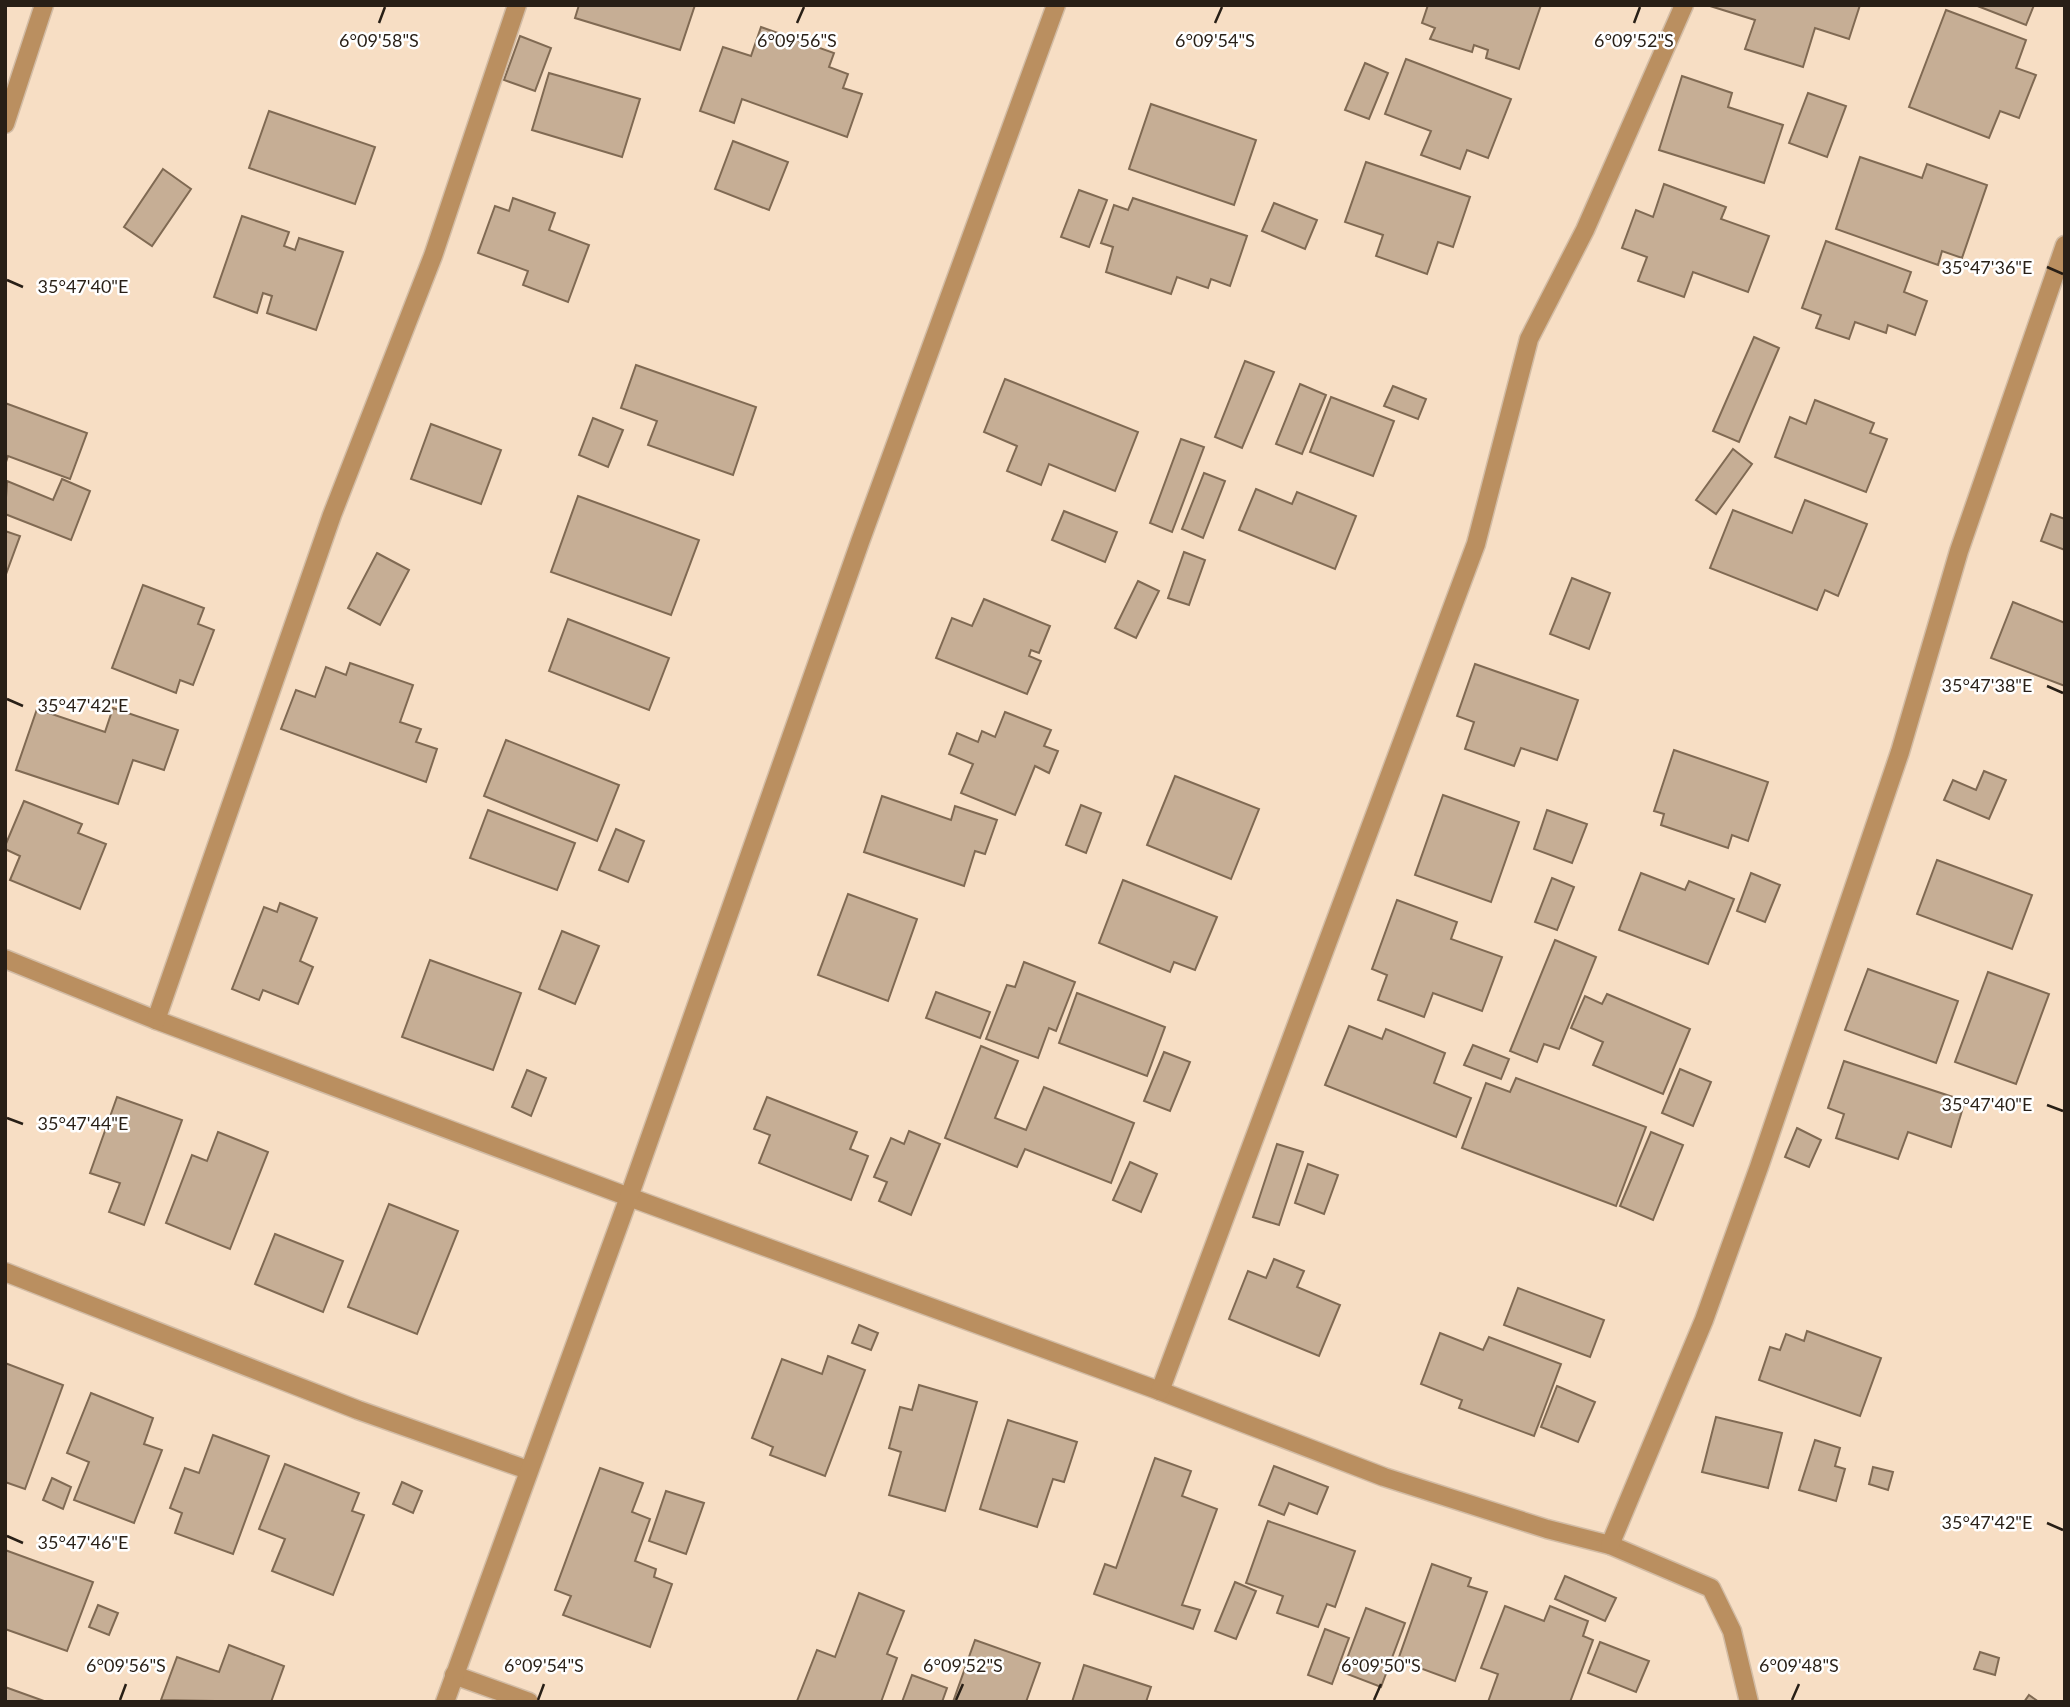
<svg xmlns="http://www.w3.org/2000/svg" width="2070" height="1707" viewBox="0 0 2070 1707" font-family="Lato,sans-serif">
<rect width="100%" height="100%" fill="#f7dec4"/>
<g fill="#c6ae95" stroke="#806a53" stroke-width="2">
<path d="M579 5H695L680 50 575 18Z"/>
<path d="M1428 5H1541L1519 69 1486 58 1488 50 1474 45 1472 52 1430 39 1435 28 1422 23Z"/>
<path d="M1860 5 1849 39 1815 28 1803 67 1745 49 1755 20 1710 6Z"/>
<path d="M1975 5H2034L2026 25Z"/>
<path d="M1946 10 2026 40 2016 68 2036 75 2019 118 2000 111 1989 138 1909 107Z"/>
<path d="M761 27 834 53 829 67 848 74 843 88 862 94 847 137 742 99 734 123 700 111 723 47 751 56Z"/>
<path d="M520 36 551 48 535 91 504 80Z"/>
<path d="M1406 59 1511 99 1488 158 1467 150 1460 169 1421 155 1431 131 1385 114Z"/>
<path d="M1365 63 1388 73 1369 119 1345 110Z"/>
<path d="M549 73 640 99 622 157 532 130Z"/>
<path d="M1682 76 1732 93 1728 107 1783 125 1764 183 1659 150Z"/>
<path d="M1808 93 1846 106 1827 157 1789 143Z"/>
<path d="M1151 104 1256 140 1234 205 1129 169Z"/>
<path d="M269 111 375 147 355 204 249 168Z"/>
<path d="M733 141 788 162 769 210 715 189Z"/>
<path d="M1860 157 1922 178 1927 164 1987 185 1962 258 1942 251 1938 265 1836 229Z"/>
<path d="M1366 162 1470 197 1453 247 1438 242 1427 274 1376 256 1383 235 1345 222Z"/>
<path d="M163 169 191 189 152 246 124 227Z"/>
<path d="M1664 184 1726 207 1721 219 1769 236 1748 292 1693 272 1684 297 1638 281 1647 257 1622 248 1636 210 1653 217Z"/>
<path d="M1079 190 1107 200 1089 247 1061 237Z"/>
<path d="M513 198 555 213 549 230 589 245 568 302 523 285 528 271 478 253 495 206 509 211Z"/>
<path d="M1133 198 1247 236 1230 286 1211 279 1208 288 1177 277 1171 294 1106 272 1113 247 1101 243 1114 205 1128 210Z"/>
<path d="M1274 203 1317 220 1305 249 1262 231Z"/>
<path d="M242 216 289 232 284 246 295 250 299 238 343 252 316 330 267 313 272 296 263 293 257 313 214 297Z"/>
<path d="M1826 241 1911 272 1904 292 1927 301 1915 335 1888 325 1886 333 1855 322 1849 339 1816 328 1821 315 1802 308Z"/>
<path d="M1754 337 1779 348 1739 442 1713 431Z"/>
<path d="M1245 361 1274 372 1242 448 1215 437Z"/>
<path d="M636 365 756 407 733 475 648 445 657 421 621 408Z"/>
<path d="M1005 379 1138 432 1115 491 1049 464 1041 485 1007 471 1017 446 984 432Z"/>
<path d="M1300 384 1326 395 1302 454 1276 444Z"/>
<path d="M1393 386 1426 399 1418 419 1384 406Z"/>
<path d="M1331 397 1394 421 1373 476 1310 452Z"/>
<path d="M1815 400 1874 423 1870 433 1887 439 1866 492 1775 457 1790 417 1806 424Z"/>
<path d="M5 403 87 433 70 479 8 456 5 465Z"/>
<path d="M593 418 623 430 608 467 579 455Z"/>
<path d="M431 424 501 450 481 504 411 479Z"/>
<path d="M1181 439 1204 447 1172 532 1150 523Z"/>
<path d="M1733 449 1752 464 1716 514 1696 500Z"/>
<path d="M1204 473 1225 481 1203 538 1182 529Z"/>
<path d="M62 479 90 491 71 540 5 514 7 481 53 500Z"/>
<path d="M1256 489 1292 504 1297 492 1356 516 1335 569 1239 530Z"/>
<path d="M578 496 699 540 671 615 551 572Z"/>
<path d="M1805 500 1867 524 1838 596 1825 590 1817 610 1710 568 1733 510 1792 533Z"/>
<path d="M1064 511 1117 532 1105 562 1052 540Z"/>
<path d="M2051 514 2065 519V550L2041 541Z"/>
<path d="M5 531 20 536 5 577Z"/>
<path d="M1184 552 1205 560 1189 605 1168 598Z"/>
<path d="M377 553 409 570 380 625 348 608Z"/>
<path d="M1572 578 1610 593 1589 649 1550 634Z"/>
<path d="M1138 581 1159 591 1136 638 1115 628Z"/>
<path d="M143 585 204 608 198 624 214 630 193 685 180 680 176 693 112 668Z"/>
<path d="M984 599 1050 626 1039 653 1031 650 1029 656 1041 661 1027 694 936 658 952 618 972 626Z"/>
<path d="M2013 602 2065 623V686L1991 658Z"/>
<path d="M568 619 669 658 649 710 549 671Z"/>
<path d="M350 663 413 685 400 722 421 729 416 742 437 749 426 782 281 729 296 690 315 697 326 667 346 675Z"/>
<path d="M1475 664 1578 700 1557 760 1521 748 1514 766 1465 749 1474 722 1457 716Z"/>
<path d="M113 708 178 730 164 770 133 760 118 804 16 770 37 709 105 732Z"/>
<path d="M1005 712 1051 730 1044 746 1058 751 1049 773 1035 766 1015 815 961 793 973 764 949 754 957 733 978 742 982 731 995 737Z"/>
<path d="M506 740 619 785 597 841 484 796Z"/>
<path d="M1674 750 1768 782 1748 841 1732 835 1728 848 1661 825 1664 814 1654 811Z"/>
<path d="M1984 771 2006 780 1989 819 1944 800 1953 780 1976 790Z"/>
<path d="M1175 776 1259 809 1231 879 1147 845Z"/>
<path d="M1443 795 1519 822 1491 902 1415 875Z"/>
<path d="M882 796 951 820 955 806 997 820 985 854 975 851 964 886 864 852Z"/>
<path d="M24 801 82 824 78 833 106 844 80 909 10 880 20 856 5 849V846Z"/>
<path d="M1081 805 1101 813 1086 853 1066 845Z"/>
<path d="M488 810 575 843 557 890 470 858Z"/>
<path d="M1547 810 1587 824 1572 863 1534 849Z"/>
<path d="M616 829 644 841 628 882 599 870Z"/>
<path d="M1937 860 2032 895 2012 949 1917 914Z"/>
<path d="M1641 873 1685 890 1689 881 1734 899 1708 964 1619 930Z"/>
<path d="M1751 873 1780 885 1765 922 1737 911Z"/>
<path d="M1552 878 1574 887 1557 930 1535 922Z"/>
<path d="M1123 880 1217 917 1195 970 1174 962 1170 972 1099 943Z"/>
<path d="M848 894 917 919 888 1001 818 975Z"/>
<path d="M1397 900 1457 922 1451 939 1502 957 1482 1011 1433 993 1424 1017 1378 1000 1387 975 1372 969Z"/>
<path d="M280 903 317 918 300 961 313 967 298 1004 263 990 259 1000 232 989 264 907 277 912Z"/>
<path d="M562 931 599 946 575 1004 539 989Z"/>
<path d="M1555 940 1596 957 1559 1049 1544 1044 1537 1062 1510 1051Z"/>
<path d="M430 960 521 993 493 1070 402 1037Z"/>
<path d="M1024 962 1075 982 1056 1031 1049 1028 1038 1058 986 1039 1007 985 1015 987Z"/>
<path d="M1868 969 1958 1001 1936 1063 1845 1030Z"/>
<path d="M1988 972 2049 994 2016 1084 1955 1062Z"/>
<path d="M936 992 990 1012 980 1038 926 1018Z"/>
<path d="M1077 993 1165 1027 1147 1076 1059 1043Z"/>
<path d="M1607 994 1690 1029 1663 1094 1593 1065 1603 1042 1571 1028 1585 996 1602 1004Z"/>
<path d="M1349 1026 1382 1039 1386 1029 1445 1053 1434 1083 1471 1098 1456 1137 1325 1085Z"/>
<path d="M1473 1045 1509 1059 1501 1079 1464 1065Z"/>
<path d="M981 1046 1018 1061 995 1118 1026 1130 1044 1087 1134 1123 1111 1183 1025 1149 1017 1167 945 1138Z"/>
<path d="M1164 1052 1190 1062 1170 1111 1144 1101Z"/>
<path d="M1844 1061 1965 1101 1951 1147 1908 1132 1898 1159 1836 1138 1844 1114 1828 1108Z"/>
<path d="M1680 1069 1711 1082 1693 1126 1662 1113Z"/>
<path d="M527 1070 546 1078 531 1116 512 1107Z"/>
<path d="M1516 1078 1646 1127 1616 1206 1462 1148 1486 1083 1510 1092Z"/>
<path d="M117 1097 182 1120 144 1225 109 1212 120 1183 90 1173Z"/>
<path d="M767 1097 857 1132 850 1149 868 1156 851 1200 759 1163 770 1135 754 1129Z"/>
<path d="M1797 1128 1821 1140 1809 1167 1785 1157Z"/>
<path d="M909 1131 940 1144 911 1215 879 1201 887 1182 874 1177 891 1138 904 1144Z"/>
<path d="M218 1132 268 1152 230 1249 166 1223 192 1155 207 1161Z"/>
<path d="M1651 1132 1683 1145 1653 1220 1620 1206Z"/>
<path d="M1277 1144 1303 1152 1279 1225 1253 1217Z"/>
<path d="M1130 1162 1157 1174 1141 1212 1113 1200Z"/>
<path d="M1308 1164 1338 1175 1324 1214 1295 1203Z"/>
<path d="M389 1204 458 1231 417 1334 348 1307Z"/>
<path d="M275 1234 343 1261 323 1312 255 1284Z"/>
<path d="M1274 1259 1304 1271 1297 1287 1340 1305 1319 1356 1229 1319 1248 1271 1266 1278Z"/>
<path d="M1518 1288 1604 1320 1590 1357 1504 1325Z"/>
<path d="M859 1325 878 1333 871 1350 852 1343Z"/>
<path d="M1807 1331 1881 1358 1860 1416 1759 1380 1770 1347 1780 1350 1786 1334 1804 1341Z"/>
<path d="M1440 1333 1483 1350 1489 1337 1561 1364 1534 1436 1459 1408 1462 1400 1421 1384Z"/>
<path d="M828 1356 865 1370 825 1476 770 1455 773 1447 752 1438 782 1359 822 1374Z"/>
<path d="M5 1363 63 1385 25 1489 5 1482Z"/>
<path d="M919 1385 977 1402 945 1511 889 1495 901 1452 889 1448 900 1407 912 1410Z"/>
<path d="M1557 1386 1595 1402 1578 1442 1541 1427Z"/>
<path d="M91 1393 153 1418 144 1444 162 1450 134 1523 74 1500 89 1462 67 1453Z"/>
<path d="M1716 1417 1782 1433 1768 1488 1702 1472Z"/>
<path d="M1008 1420 1077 1442 1064 1482 1053 1479 1037 1527 980 1509Z"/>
<path d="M213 1435 269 1456 233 1554 175 1533 182 1513 170 1508 185 1468 199 1473Z"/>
<path d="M1815 1440 1840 1448 1835 1466 1845 1469 1836 1501 1799 1490Z"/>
<path d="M1155 1458 1191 1471 1182 1496 1217 1509 1182 1605 1200 1610 1193 1629 1094 1594 1105 1564 1116 1568Z"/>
<path d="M285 1464 359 1493 352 1511 364 1515 333 1595 272 1571 285 1539 259 1529Z"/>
<path d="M1274 1466 1328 1487 1317 1514 1289 1503 1284 1515 1259 1505Z"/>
<path d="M1873 1467 1893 1472 1888 1490 1869 1484Z"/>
<path d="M600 1468 643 1483 632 1512 650 1519 635 1561 656 1569 654 1577 672 1584 650 1647 563 1615 571 1596 555 1590Z"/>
<path d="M52 1478 71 1487 63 1509 43 1500Z"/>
<path d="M402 1482 422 1491 413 1513 393 1504Z"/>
<path d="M666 1491 704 1503 686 1554 649 1541Z"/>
<path d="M1268 1521 1355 1551 1335 1607 1327 1604 1318 1627 1277 1613 1283 1596 1246 1583Z"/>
<path d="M5 1550 93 1582 67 1651 5 1629Z"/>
<path d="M1432 1564 1471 1578 1468 1586 1487 1592 1455 1681 1398 1660Z"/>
<path d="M1565 1576 1616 1598 1605 1621 1555 1599Z"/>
<path d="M1235 1582 1256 1591 1236 1639 1215 1631Z"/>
<path d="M859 1593 904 1611 887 1654 897 1658 881 1702 797 1701 817 1650 835 1657Z"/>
<path d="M98 1605 118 1613 109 1635 89 1627Z"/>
<path d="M1505 1606 1544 1621 1550 1606 1588 1621 1583 1636 1593 1640 1570 1702H1488L1498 1674 1481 1668Z"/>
<path d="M1366 1608 1405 1623 1381 1687 1342 1672Z"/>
<path d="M1325 1629 1349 1638 1332 1684 1308 1675Z"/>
<path d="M975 1640 1040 1663 1026 1702H953Z"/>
<path d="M1600 1642 1649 1661 1636 1692 1588 1673Z"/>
<path d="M229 1645 284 1666 271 1702 161 1700 177 1657 219 1672Z"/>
<path d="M1980 1652 1999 1658 1995 1675 1974 1669Z"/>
<path d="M1084 1665 1151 1687 1146 1702H1072Z"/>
<path d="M912 1675 947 1688 942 1702H902Z"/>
<path d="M5 1687 44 1701V1702H5Z"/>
<path d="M2029 1695 2039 1702H2024Z"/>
</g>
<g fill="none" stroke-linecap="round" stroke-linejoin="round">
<defs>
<g id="minor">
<path d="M5 124 44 5"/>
<path d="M5 959 156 1020 629 1197 1160 1391 1384 1477 1547 1529 1610 1545 1711 1588 1732 1631 1749 1702"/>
<path d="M156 1020 332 515 433 256 517 5"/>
<path d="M5 1272 358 1410 528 1470"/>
<path d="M1160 1391 1476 544 1529 339 1585 230 1684 5"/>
<path d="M1610 1545 1704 1320 1759 1167 1900 752 1959 551 2065 245"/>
<path d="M454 1675 529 1702"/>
<path d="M445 1702 629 1197 860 542 1056 5"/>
</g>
</defs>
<use href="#minor" stroke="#d2bca5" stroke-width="21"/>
<use href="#minor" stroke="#ba8f60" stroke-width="18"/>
</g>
<path fill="none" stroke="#281f16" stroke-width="2.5" d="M379 23 385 7M797 23 804 7M1215 23 1222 7M1634 23 1640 7M2047 267 2063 274M7 280 23 287M2047 686 2063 693M7 699 23 706M2047 1105 2063 1111M7 1118 23 1124M2047 1523 2063 1530M7 1536 23 1543M120 1700 126 1684M538 1700 544 1684M956 1700 963 1684M1374 1700 1381 1684M1792 1700 1799 1684"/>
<g font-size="18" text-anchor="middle" fill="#281f16" stroke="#fff" stroke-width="5" stroke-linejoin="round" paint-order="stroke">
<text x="379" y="47">6°09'58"S</text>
<text x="797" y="47">6°09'56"S</text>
<text x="1215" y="47">6°09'54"S</text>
<text x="1634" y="47">6°09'52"S</text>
<text x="1987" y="274">35°47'36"E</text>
<text x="83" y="293">35°47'40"E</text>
<text x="1987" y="692">35°47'38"E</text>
<text x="83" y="712">35°47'42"E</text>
<text x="1987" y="1111">35°47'40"E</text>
<text x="83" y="1130">35°47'44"E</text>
<text x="1987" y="1529">35°47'42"E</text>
<text x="83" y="1549">35°47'46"E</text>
<text x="126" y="1672">6°09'56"S</text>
<text x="544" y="1672">6°09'54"S</text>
<text x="963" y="1672">6°09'52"S</text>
<text x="1381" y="1672">6°09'50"S</text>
<text x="1799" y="1672">6°09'48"S</text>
</g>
<rect width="2070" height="1707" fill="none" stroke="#281f16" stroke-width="14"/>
</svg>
